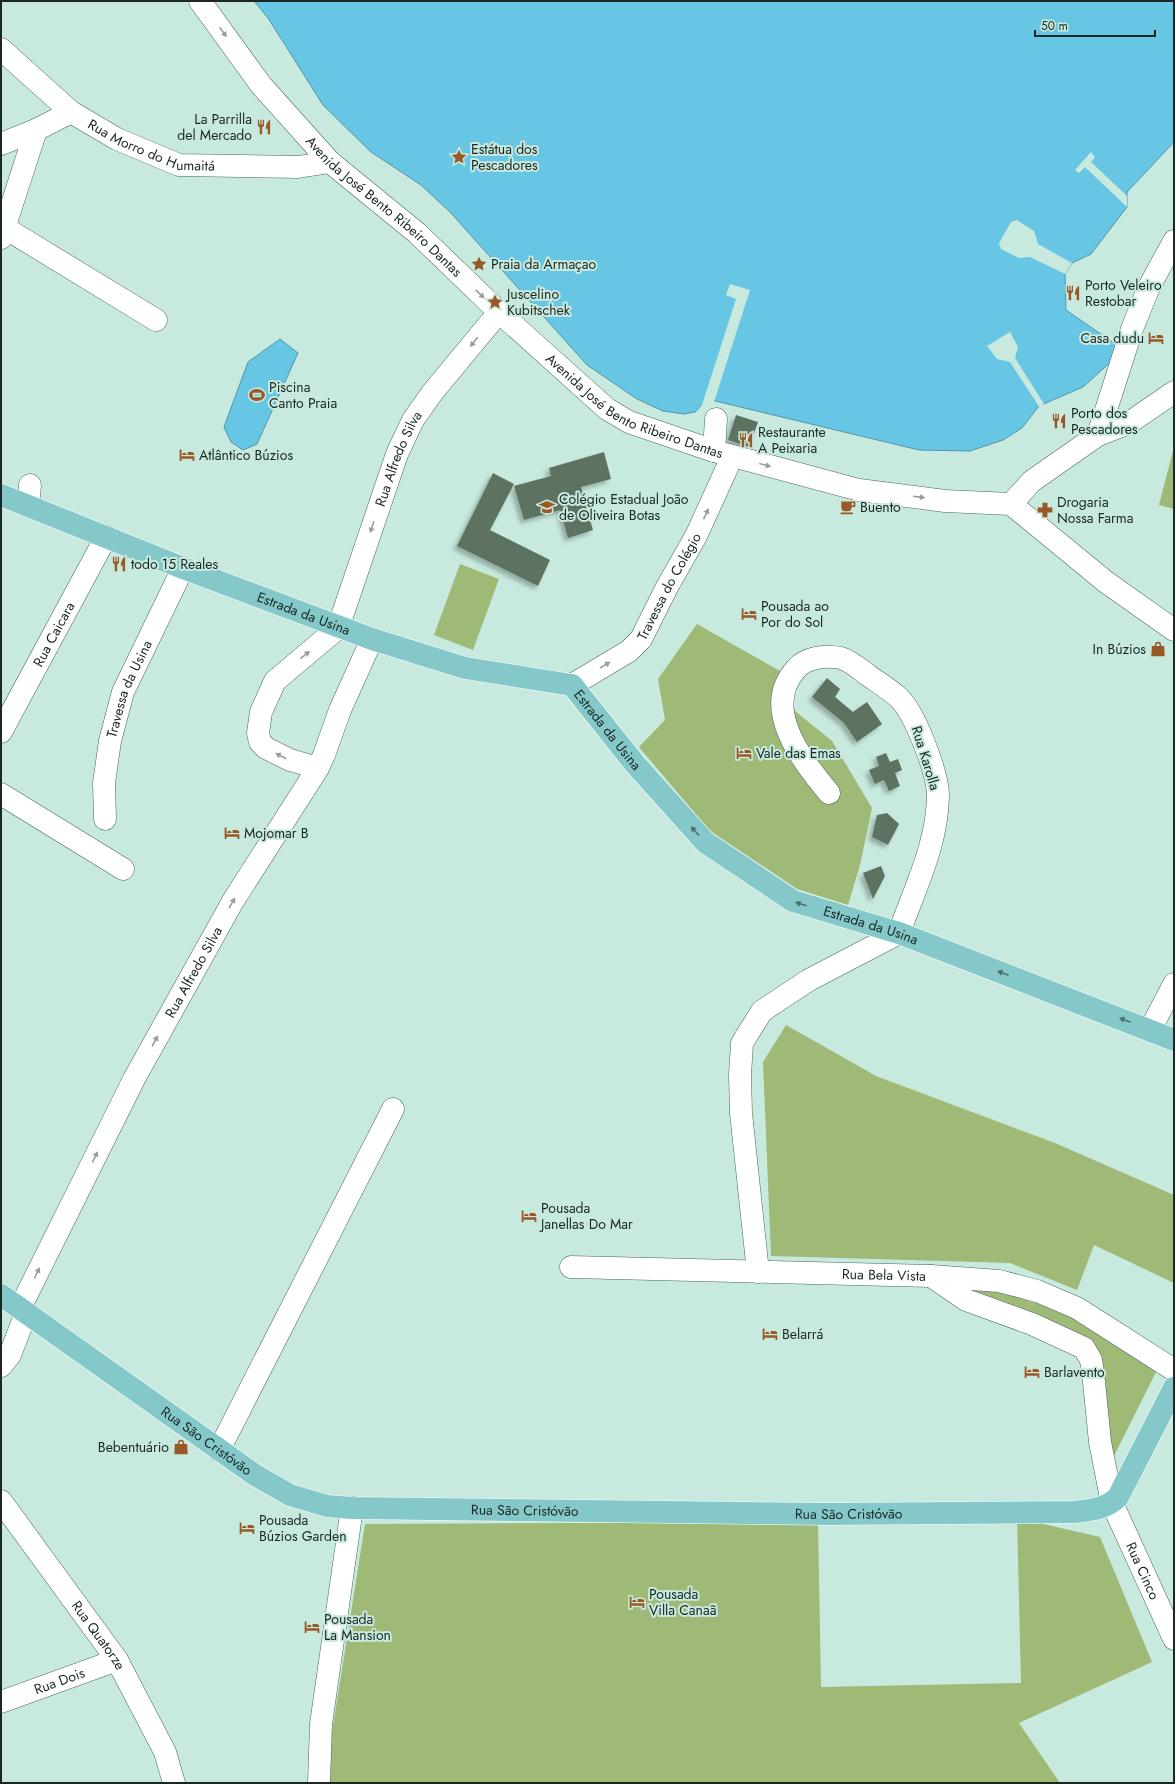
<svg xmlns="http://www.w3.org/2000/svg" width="1175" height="1784" viewBox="0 0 1175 1784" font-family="Jost,sans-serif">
<defs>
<filter id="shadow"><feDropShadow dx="-3.5" dy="3.5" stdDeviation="2" flood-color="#0004"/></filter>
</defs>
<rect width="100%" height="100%" fill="#c8e9de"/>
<g fill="#9fb977">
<path d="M1174 447V509L1159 505Z"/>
<path d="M460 564 499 579 473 650 434 635Z"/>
<path d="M697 624 780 671 795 711 832 741 872 808 860 865 848 905 797 889 709 830 639 747 665 720 658 679Z"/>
<path d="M786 1025 876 1076 1055 1143 1174 1195V1283L1094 1245 1077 1290 1010 1263 771 1256 763 1062Z"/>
<path d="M951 1283 996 1290 1072 1315 1157 1370 1114 1456 1105 1437 1098 1351Z"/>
<path d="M1017 1518 1100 1537 1152 1662 1019 1723 1060 1783H324L365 1524 818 1522 821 1687 1021 1683Z"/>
</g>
<g fill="#68c6e5" stroke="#5196ab">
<path d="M254 1H1174V142L1127 192V207L1091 254 1072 263 1065 274 1066 310 1124 350 1083 387 1039 406 1022 428 1003 440 970 451 919 450 707 399 695 412 684 414 663 411 637 399 587 365 450 212 421 185 371 152 323 105 268 18Z"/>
<path d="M280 339 298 353 257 444 243 450 231 442 224 427 248 362Z"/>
</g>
<g fill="#c8e9de">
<path d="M1091 152 1095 157 1091 162 1127 196V207L1085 167 1079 173 1075 170Z"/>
<path d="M1017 220 1034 231 1038 244 1072 263 1065 274 1030 257 1019 258 1001 249 999 243 1011 222Z"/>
<path d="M730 284 750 290 714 402 707 401 701 408 736 299 726 295Z"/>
<path d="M1010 332 1018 347 1015 358 1044 404 1040 408 1010 362 997 359 987 346Z"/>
</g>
<g fill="#5d7260" filter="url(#shadow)">
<path d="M736 415 758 422 749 447 728 440Z"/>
<path d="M604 452 611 479 581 487 593 530 568 538 560 510 524 520 514 486 551 476 549 468Z"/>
<path d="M493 473 514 484 490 530 550 560 538 586 457 546Z"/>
<path d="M827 678 840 689 835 697 853 712 867 702 882 724 857 742 844 723 812 697Z"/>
<path d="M886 753 890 762 898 759 902 770 895 773 900 786 889 791 884 780 875 784 869 770 879 766 876 757Z"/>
<path d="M887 813 899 824 888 845 872 837 877 815Z"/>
<path d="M881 866 885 876 873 899 863 873Z"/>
</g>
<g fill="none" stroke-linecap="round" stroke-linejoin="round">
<defs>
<g id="minor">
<path id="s1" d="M200 1 261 85 330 162 417 233 499 312 607 409 629 422 714 451 859 490 945 501 1011 504 1106 582 1174 630"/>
<path id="s2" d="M1 49 71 112 117 139 179 165 298 167 330 162"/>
<path d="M1 144 36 130"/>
<path d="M5 228 156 320"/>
<path d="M1 238 36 130 71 112"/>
<path d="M1098 435 1132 329 1149 287 1174 241"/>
<path d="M714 451 716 419"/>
<path d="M1011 504 1032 481 1098 435 1129 423 1174 392"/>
<path d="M28 506 30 485"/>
<path id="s3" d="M572 685 629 651 641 639 667 587 696 536 732 457"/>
<path id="s4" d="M1 732 106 537"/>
<path id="s5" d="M318 768 290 760 266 748 260 742 258 733 261 712 275 681 338 628 397 454 413 420 432 393 499 312"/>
<path d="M1 794 123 869"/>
<path id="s6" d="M105 819 104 783 110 741 123 692 183 568"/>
<path d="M1150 1030 1174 984"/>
<path id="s7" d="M571 1267 931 1276 999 1281 1037 1291 1077 1308 1174 1370"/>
<path d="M758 1272 741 1113 740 1075 742 1043 762 1011 809 980 899 933C915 888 938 843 938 794 937 772 915 712 898 697 889 689 879 683 869 676 861 670 851 661 841 658 826 655 806 657 796 669 760 709 803 761 829 793"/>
<path id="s8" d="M931 1276 966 1300 1032 1324 1084 1348 1091 1360 1093 1372 1100 1442 1112 1503 1174 1639"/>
<path id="s9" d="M20 1308 134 1079 233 901 318 768 324 755 340 710 372 639"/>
<path d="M1 1366 10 1355 26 1313"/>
<path d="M219 1450 393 1109"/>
<path id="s10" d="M1 1501 117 1660 165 1752 174 1783"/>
<path id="s11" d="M1 1702 117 1660"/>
<path d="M319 1783 321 1724 352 1508"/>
</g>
<g id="major">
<path id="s12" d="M1 495 183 568 372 639 465 668 572 685 635 764 705 842 793 901 899 933 1174 1040"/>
<path id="s13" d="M1 1295 255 1475 290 1495 327 1506 352 1508 827 1514 1075 1512C1090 1510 1106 1509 1118 1497L1174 1388"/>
</g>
</defs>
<use href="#minor" stroke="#49665d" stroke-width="23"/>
<use href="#major" stroke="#fff" stroke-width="23"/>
<use href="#minor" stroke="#fff" stroke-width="22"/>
<use href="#major" stroke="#85c8ca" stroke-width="22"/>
</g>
<defs><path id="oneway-solid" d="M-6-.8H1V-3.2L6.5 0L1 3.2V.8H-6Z"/></defs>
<g fill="#989e9c">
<use href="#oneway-solid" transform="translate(223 32) rotate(54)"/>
<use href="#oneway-solid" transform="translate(480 294) rotate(44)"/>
<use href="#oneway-solid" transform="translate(474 342) rotate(129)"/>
<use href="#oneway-solid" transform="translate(765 465) rotate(15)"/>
<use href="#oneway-solid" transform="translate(919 497) rotate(7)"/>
<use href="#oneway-solid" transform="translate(706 514) rotate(-65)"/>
<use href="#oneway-solid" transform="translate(372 527) rotate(109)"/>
<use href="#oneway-solid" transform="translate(305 655) rotate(-38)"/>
<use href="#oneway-solid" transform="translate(605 665) rotate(-31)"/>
<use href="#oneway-solid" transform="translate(281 756) rotate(-153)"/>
<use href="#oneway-solid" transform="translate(232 903) rotate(-60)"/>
<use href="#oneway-solid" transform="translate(155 1041) rotate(-61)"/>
<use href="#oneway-solid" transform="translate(95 1157) rotate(-64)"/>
<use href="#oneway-solid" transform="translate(37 1273) rotate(-64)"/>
</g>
<g fill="#4a6f6e">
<use href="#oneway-solid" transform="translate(695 831) rotate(-132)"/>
<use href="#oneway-solid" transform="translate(801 904) rotate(-163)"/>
<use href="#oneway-solid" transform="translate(1003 973) rotate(-159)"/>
<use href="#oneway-solid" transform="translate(1125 1020) rotate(-159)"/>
</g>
<defs>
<symbol id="restaurant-bare" viewBox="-9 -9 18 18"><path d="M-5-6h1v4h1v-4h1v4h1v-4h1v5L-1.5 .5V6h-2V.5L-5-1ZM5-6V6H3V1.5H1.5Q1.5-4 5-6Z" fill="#9b5827" stroke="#c8e9de" stroke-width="2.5" paint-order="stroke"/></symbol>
<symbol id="sight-bare" viewBox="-9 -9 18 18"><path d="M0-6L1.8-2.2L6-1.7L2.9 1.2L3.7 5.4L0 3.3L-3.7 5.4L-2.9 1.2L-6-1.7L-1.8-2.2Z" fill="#9b5827" stroke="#c8e9de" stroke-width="2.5" paint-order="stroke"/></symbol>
<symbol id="hotel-bare" viewBox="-9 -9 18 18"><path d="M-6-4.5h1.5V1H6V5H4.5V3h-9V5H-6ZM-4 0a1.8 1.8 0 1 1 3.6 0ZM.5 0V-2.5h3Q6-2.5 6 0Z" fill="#9b5827" stroke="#c8e9de" stroke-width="2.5" paint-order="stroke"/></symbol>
<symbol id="stadium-bare" viewBox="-9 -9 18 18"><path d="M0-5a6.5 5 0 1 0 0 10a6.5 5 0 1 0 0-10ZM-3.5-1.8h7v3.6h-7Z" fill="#9b5827" stroke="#c8e9de" stroke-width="2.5" paint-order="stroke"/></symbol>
<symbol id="school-bare" viewBox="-9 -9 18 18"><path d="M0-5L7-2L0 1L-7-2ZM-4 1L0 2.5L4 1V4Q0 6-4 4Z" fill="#9b5827" stroke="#c8e9de" stroke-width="2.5" paint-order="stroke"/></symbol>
<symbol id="cafe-bare" viewBox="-9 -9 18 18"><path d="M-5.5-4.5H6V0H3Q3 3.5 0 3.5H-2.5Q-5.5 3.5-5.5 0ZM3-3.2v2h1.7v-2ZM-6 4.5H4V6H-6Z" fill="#9b5827" stroke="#c8e9de" stroke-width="2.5" paint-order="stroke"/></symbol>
<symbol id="pharmacy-bare" viewBox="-9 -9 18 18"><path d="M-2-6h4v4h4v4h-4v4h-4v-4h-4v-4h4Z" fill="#9b5827" stroke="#c8e9de" stroke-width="2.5" paint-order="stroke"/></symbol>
<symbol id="shop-bare" viewBox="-9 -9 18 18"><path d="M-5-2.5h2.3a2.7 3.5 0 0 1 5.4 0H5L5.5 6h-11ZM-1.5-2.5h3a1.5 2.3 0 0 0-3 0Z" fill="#9b5827" stroke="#c8e9de" stroke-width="2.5" paint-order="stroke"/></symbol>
</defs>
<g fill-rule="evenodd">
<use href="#restaurant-bare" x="253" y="116" width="22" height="22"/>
<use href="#sight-bare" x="448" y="146" width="22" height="22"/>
<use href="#sight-bare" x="468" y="253" width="22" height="22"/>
<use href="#restaurant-bare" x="1062" y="282" width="22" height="22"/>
<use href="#sight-bare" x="484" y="291" width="22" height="22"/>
<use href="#hotel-bare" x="1145" y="327" width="22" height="22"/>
<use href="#stadium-bare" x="246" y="384" width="22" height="22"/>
<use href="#restaurant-bare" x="1048" y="410" width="22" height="22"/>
<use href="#restaurant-bare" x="735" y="429" width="22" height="22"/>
<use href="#hotel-bare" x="176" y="444" width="22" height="22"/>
<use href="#school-bare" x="536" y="496" width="22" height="22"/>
<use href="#cafe-bare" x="837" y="496" width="22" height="22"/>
<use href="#pharmacy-bare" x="1034" y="499" width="22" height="22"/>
<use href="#restaurant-bare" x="108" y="553" width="22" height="22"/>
<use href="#hotel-bare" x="738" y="603" width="22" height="22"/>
<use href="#shop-bare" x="1147" y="638" width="22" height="22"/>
<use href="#hotel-bare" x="733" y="742" width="22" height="22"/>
<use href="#hotel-bare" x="221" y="822" width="22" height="22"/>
<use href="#hotel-bare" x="518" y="1205" width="22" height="22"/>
<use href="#hotel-bare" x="759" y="1323" width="22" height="22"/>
<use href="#hotel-bare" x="1021" y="1361" width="22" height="22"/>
<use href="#shop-bare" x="170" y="1436" width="22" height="22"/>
<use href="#hotel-bare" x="236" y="1517" width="22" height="22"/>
<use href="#hotel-bare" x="626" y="1591" width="22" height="22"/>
<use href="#hotel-bare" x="301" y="1616" width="22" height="22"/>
</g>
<g text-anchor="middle" stroke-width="4" stroke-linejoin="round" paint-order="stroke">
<g font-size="14" fill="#1a2723" stroke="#c8e9de" text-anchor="start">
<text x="252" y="124" text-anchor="end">La Parrilla<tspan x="252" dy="16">del Mercado</tspan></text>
<text x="471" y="154">Estátua dos<tspan x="471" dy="16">Pescadores</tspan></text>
<text x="491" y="269">Praia da Armaçao</text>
<text x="1085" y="290">Porto Veleiro<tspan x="1085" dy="16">Restobar</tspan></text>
<text x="507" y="299">Juscelino<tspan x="507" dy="16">Kubitschek</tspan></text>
<text x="1144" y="343" text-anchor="end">Casa dudu</text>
<text x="269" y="392">Piscina<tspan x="269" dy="16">Canto Praia</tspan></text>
<text x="1071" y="418">Porto dos<tspan x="1071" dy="16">Pescadores</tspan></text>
<text x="758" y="437">Restaurante<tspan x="758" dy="16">A Peixaria</tspan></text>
<text x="199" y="460">Atlântico Búzios</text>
<text x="559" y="504">Colégio Estadual João<tspan x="559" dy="16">de Oliveira Botas</tspan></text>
<text x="1057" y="507">Drogaria<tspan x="1057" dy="16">Nossa Farma</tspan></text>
<text x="860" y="512">Buento</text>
<text x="131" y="569">todo 15 Reales</text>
<text x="761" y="611">Pousada ao<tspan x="761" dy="16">Por do Sol</tspan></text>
<text x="1146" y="654" text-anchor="end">In Búzios</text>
<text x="756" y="758">Vale das Emas</text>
<text x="244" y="838">Mojomar B</text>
<text x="541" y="1213">Pousada<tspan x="541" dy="16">Janellas Do Mar</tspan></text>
<text x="782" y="1339">Belarrá</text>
<text x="1044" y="1377">Barlavento</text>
<text x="169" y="1452" text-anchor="end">Bebentuário</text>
<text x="259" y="1525">Pousada<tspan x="259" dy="16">Búzios Garden</tspan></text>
<text x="649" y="1599">Pousada<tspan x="649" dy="16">Villa Canaã</tspan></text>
<text x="324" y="1624">Pousada<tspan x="324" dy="16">La Mansion</tspan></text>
</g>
<g font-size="14" fill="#1a2723" stroke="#c8e9de">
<text dy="5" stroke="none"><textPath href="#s2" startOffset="183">Rua Morro do Humaitá</textPath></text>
<text dy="5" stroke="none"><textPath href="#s1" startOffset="277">Avenida José Bento Ribeiro Dantas</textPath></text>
<text dy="5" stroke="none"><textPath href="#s1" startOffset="601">Avenida José Bento Ribeiro Dantas</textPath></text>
<text dy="5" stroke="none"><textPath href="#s5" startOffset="391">Rua Alfredo Silva</textPath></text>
<text dy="5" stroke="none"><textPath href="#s3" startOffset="143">Travessa do Colégio</textPath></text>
<text dy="5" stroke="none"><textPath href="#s12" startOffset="325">Estrada da Usina</textPath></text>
<text dy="5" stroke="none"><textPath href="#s4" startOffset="111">Rua Caicara</textPath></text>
<text dy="5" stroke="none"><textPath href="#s6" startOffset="134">Travessa da Usina</textPath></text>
<text dy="5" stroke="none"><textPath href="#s12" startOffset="661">Estrada da Usina</textPath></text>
<text transform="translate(926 758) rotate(73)" y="5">Rua Karolla</text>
<text dy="5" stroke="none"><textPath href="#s12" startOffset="997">Estrada da Usina</textPath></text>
<text dy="5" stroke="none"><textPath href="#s9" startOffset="378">Rua Alfredo Silva</textPath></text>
<text dy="5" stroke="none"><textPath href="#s7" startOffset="313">Rua Bela Vista</textPath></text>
<text dy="5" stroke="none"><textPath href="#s13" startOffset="252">Rua São Cristóvão</textPath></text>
<text dy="5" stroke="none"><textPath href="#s13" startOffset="588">Rua São Cristóvão</textPath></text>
<text dy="5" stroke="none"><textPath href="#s13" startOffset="912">Rua São Cristóvão</textPath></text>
<text dy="5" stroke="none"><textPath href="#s8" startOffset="403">Rua Cinco</textPath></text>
<text dy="5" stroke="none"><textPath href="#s10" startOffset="166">Rua Quatorze</textPath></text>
<text dy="5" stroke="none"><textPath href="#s11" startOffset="62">Rua Dois</textPath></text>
</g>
</g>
<rect width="1175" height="1784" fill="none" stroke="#1a2723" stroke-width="4"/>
<path d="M1035 30v6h120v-6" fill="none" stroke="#1a2723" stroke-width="2"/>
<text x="1041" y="30" font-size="12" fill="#1a2723" stroke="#c8e9de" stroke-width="3" paint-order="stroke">50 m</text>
</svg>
